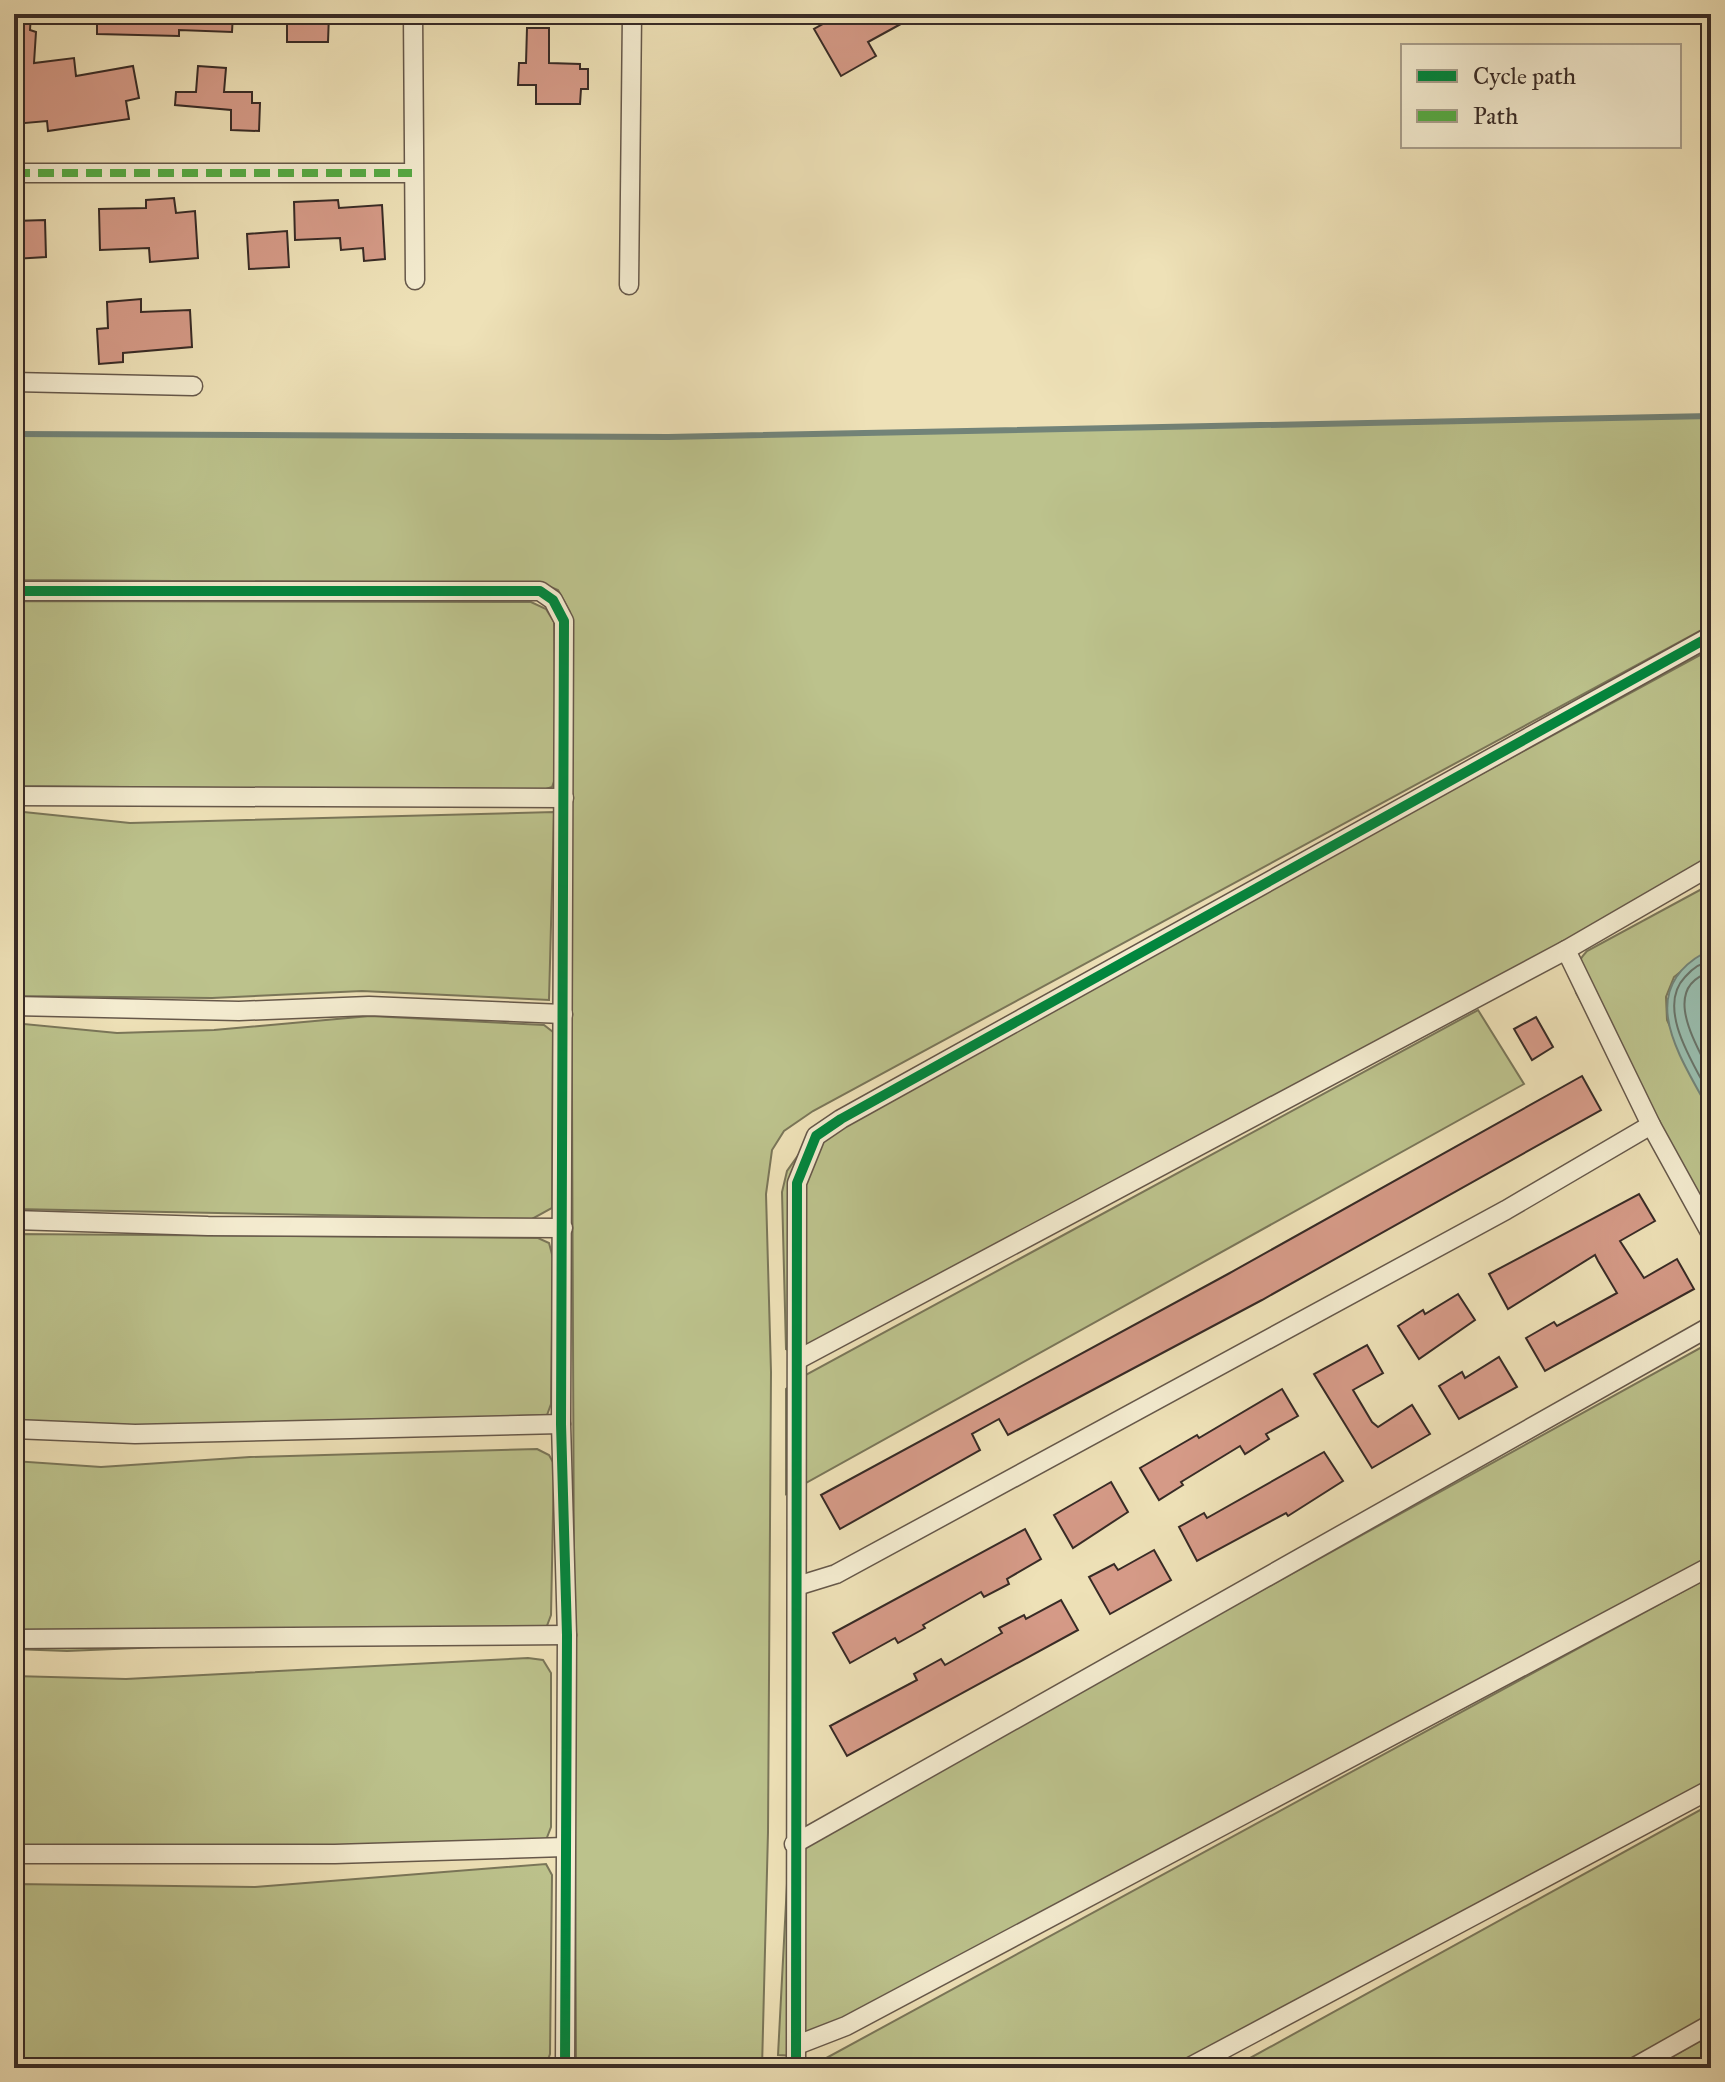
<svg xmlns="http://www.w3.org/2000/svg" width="1725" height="2082" viewBox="0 0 1725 2082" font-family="'IM FELL Great Primer',serif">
<rect width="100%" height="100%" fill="#eee1b7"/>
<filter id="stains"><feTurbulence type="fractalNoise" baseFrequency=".0025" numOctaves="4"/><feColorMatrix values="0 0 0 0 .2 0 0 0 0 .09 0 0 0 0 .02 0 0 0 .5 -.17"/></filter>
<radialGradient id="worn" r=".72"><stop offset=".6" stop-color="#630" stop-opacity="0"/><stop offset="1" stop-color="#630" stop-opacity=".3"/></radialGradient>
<g fill="#bcc28c" stroke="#7a7659" stroke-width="2">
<path d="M1711 416V625L813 1111 784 1131 772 1150 766 1194 771 1372 768 1832 762 2068H576L570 612 558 590 541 583 14 580V434L668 437Z"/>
<path d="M14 601 531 602 546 609 554 622 556 776 552 787 540 791 14 786Z"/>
<path d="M1711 649V868L802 1357 786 1349 782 1192 787 1171 809 1140Z"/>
<path d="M14 811 130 823 554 812 549 1000 362 991 212 998 14 996Z"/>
<path d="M1711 884V954L1704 953 1674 977 1666 997 1667 1020 1711 1114V1233L1576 993C1573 975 1574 965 1587 951Z"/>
<path d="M1478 1010 1524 1084 786 1494V1389L800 1378Z"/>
<path d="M370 1016 544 1025 553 1032 552 1208 532 1219 14 1209V1023L117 1033 214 1030Z"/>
<path d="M14 1234 538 1238 549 1243 553 1258 551 1404 547 1415 14 1433Z"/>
<path d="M1711 1342V1559L797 2056 778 2055 789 1846 1020 1724Z"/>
<path d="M537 1449 549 1455 554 1464 551 1615 545 1631 67 1651 14 1649V1461L101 1467 250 1457Z"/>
<path d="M1711 1576V1787L1201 2068H808Z"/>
<path d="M528 1658 543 1660 551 1673V1827L546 1840 14 1855V1676L126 1679Z"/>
<path d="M1711 1804V2018L1620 2068H1232Z"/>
<path d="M546 1864 552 1875 550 2054 545 2068H14V1884L255 1887Z"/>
<path d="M1711 2035V2068H1652Z"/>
</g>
<path fill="#99beaf" stroke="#728378" stroke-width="2" d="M1704 953 1711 954V1114C1683 1060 1632 993 1704 953Z"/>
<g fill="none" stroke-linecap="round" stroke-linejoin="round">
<g stroke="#68746a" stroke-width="2">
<path d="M1711 962C1700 962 1692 969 1685 977 1655 1008 1695 1066 1711 1097"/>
<path d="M1711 972C1659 987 1697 1045 1711 1075"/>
</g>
<path stroke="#728378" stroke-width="6" d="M14 434 668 437 1711 416"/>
</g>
<g fill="#d59a87" stroke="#382b26" stroke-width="2">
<path d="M14 14H31L30 30 36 32 34 63 74 58 76 76 133 66 139 98 126 101 129 119 48 131 47 121 14 124Z"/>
<path d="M97 14H233L232 32 179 30V36L97 34Z"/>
<path d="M295 14H329L328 42H287V20H295Z"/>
<path d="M841 14H919L868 42 876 56 841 76 814 29Z"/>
<path d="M527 28H549V63L580 64V69H588V89H581L580 104H536V85H518L519 63H526Z"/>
<path d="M198 66 226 68 224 92H252V103H260L259 131 231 130V110L175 105 176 92H196Z"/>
<path d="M174 198 176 213 195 211 198 258 150 262 149 248 100 250 99 209 146 208V200Z"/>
<path d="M338 200 339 208 382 205 385 259 364 261 363 248 341 250 340 238 295 240 294 202Z"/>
<path d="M45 220 46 257 14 259V221Z"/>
<path d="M287 231 289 267 249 269 247 234Z"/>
<path d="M141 299V312L190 310 192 347 123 353V362L99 364 97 329 108 328 107 302Z"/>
<path d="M1536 1017 1553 1047 1532 1060 1514 1029Z"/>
<path d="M1582 1076 1601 1110 1262 1300 1008 1435 999 1419 972 1434 980 1450 840 1529 821 1495 1228 1274Z"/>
<path d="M1639 1194 1655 1221 1620 1241 1644 1278 1677 1259 1694 1289 1545 1371 1526 1338 1554 1322 1557 1326 1617 1293 1598 1261 1595 1255 1508 1309 1489 1274Z"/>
<path d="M1458 1294 1475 1320 1419 1359 1398 1326 1423 1310 1425 1314Z"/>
<path d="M1367 1345 1383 1373 1353 1390 1372 1422 1378 1427 1412 1405 1430 1434 1372 1468 1314 1374Z"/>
<path d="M1499 1357 1517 1387 1459 1419 1439 1386 1462 1372 1465 1378Z"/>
<path d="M1282 1389 1298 1416 1266 1434 1269 1439 1245 1454 1240 1446 1181 1482 1183 1485 1159 1500 1140 1468 1197 1435 1199 1438Z"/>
<path d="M1324 1452 1343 1481 1288 1516 1286 1513 1197 1561 1179 1527 1204 1513 1207 1518Z"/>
<path d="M1111 1482 1128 1512 1073 1548 1054 1515Z"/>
<path d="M1025 1529 1041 1559 1007 1579 1009 1584 984 1597 981 1592 923 1625 925 1628 898 1643 895 1638 850 1663 833 1633Z"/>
<path d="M1154 1550 1171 1580 1110 1614 1089 1577 1114 1564 1118 1570Z"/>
<path d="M1061 1600 1078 1630 847 1756 830 1726 917 1680 914 1674 941 1659 945 1665 1002 1633 999 1628 1024 1615 1026 1619Z"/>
</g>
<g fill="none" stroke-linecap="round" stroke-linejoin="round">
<defs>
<g id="minor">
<path d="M413 14 415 280"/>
<path d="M14 173H412"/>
<path d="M629 285 632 14"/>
<path d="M14 382 193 386"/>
<path d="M14 591H540L553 600 564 621 561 1424 567 1635 565 2068"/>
<path d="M14 796 564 798"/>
<path d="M1566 950 1651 1125 1711 1234"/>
<path d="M14 1006 239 1011 369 1006 563 1014"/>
<path d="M14 1220 208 1226 563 1228"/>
<path d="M799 1359 1566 950 1711 866"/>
<path d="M14 1429 135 1434 561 1424"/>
<path d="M797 1586 836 1574 1506 1210 1651 1125"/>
<path d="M14 1639 567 1635"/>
<path d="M794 1844 1711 1326"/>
<path d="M14 1854H335L565 1847"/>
<path d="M797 2045 846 2026 1711 1566"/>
<path d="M796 2068 797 1183 816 1136 841 1119 1711 636"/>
<path d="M1188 2068 1711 1789"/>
<path d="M1633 2068 1711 2024"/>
</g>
</defs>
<use href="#minor" stroke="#66584a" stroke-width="21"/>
<use href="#minor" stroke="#f4ecd0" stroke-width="18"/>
<path stroke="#55ab44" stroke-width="8" stroke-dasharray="16 8" stroke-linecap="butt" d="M14 173H412"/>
<defs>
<g id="cycleway">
<path d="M14 591H540L553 600 564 621 561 1424 567 1635 565 2068"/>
<path d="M796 2068 797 1183 816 1136 841 1119 1711 636"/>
</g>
</defs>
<use href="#cycleway" stroke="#f4ecd0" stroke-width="15"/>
<use href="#cycleway" stroke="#00873e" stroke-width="10"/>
</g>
<rect width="1725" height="2082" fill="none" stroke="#eee1b7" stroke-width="48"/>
<rect x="16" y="16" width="1693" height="2050" fill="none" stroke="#382b26" stroke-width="4"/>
<rect x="24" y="24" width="1677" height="2034" fill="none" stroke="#382b26" stroke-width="2"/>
<rect x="1401" y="44" width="280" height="104" fill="#f4ecd0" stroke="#a99f8c" stroke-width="2"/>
<rect x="1417" y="70" width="40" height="12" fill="#00873e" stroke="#a99f8c" stroke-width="2"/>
<text x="1473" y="84" font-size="24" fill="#382b26">Cycle path</text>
<rect x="1417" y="110" width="40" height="12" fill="#55ab44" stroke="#a99f8c" stroke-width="2"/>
<text x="1473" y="124" font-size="24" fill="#382b26">Path</text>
<rect width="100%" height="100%" filter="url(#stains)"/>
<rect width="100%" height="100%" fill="url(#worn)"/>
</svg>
